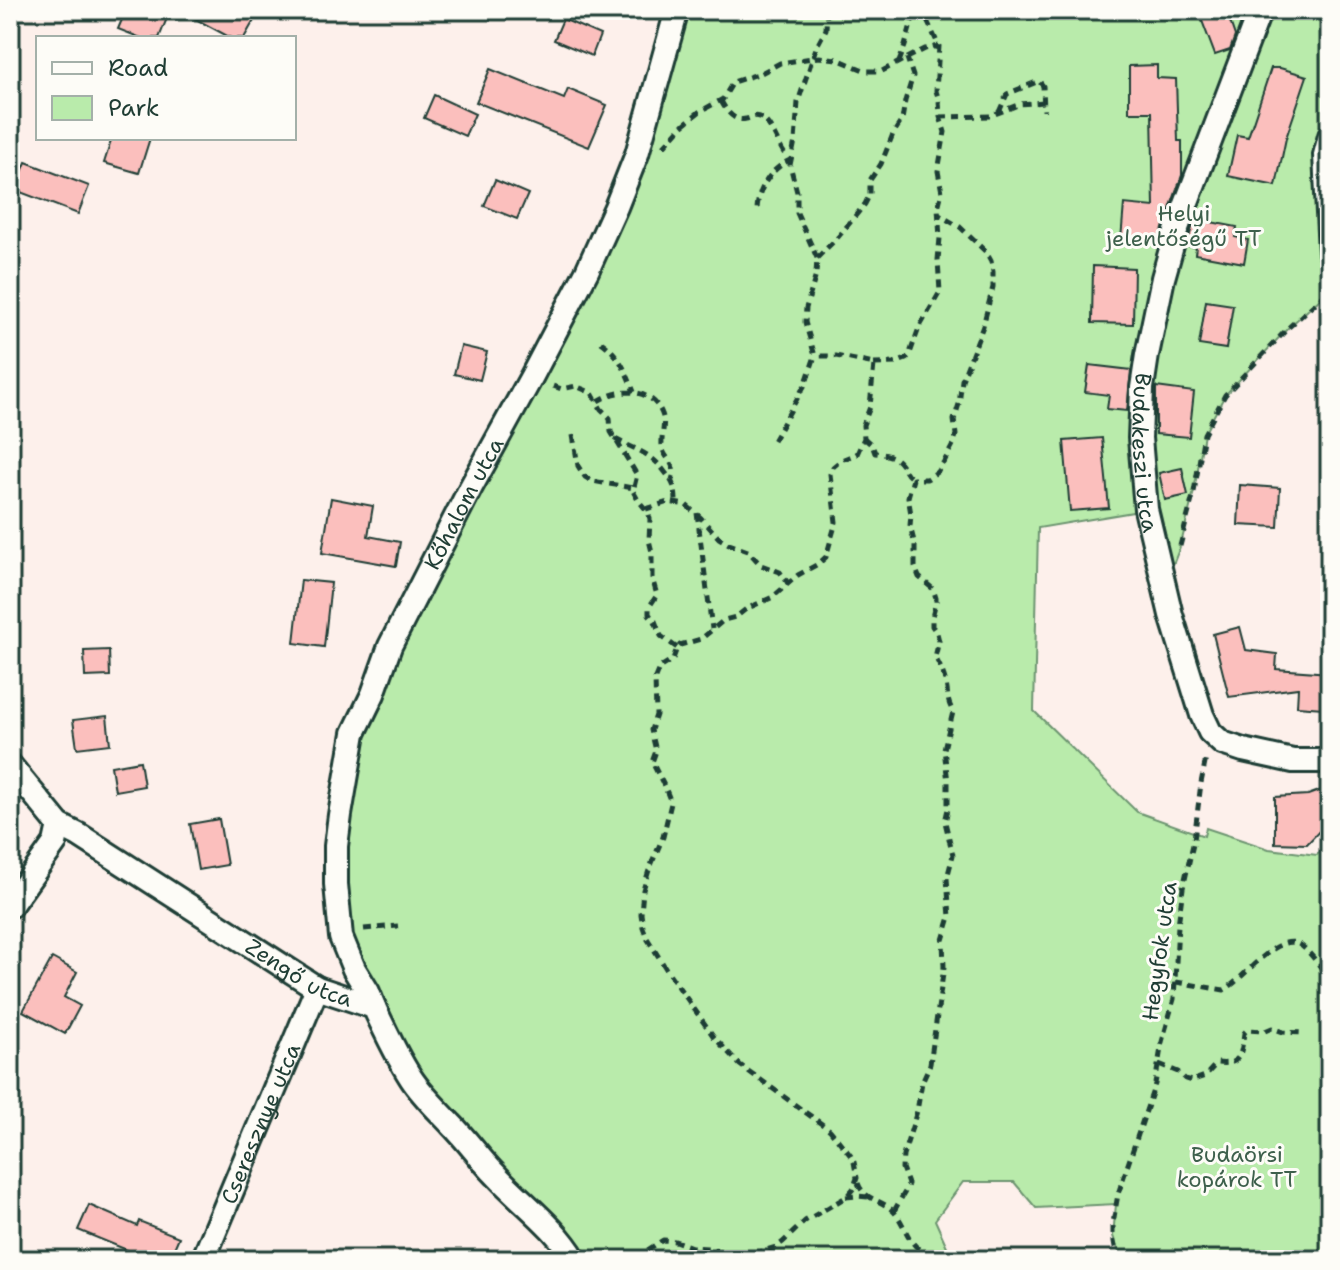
<svg xmlns="http://www.w3.org/2000/svg" width="1340" height="1270" viewBox="0 0 1340 1270" font-family="'Shantell Sans',sans-serif">
<rect width="100%" height="100%" fill="#fdf0eb"/>
<filter id="ink" filterUnits="userSpaceOnUse"><feTurbulence type="fractalNoise" baseFrequency=".0125" numOctaves="2"/><feDisplacementMap in="SourceGraphic" scale="16" xChannelSelector="R" yChannelSelector="G"/><feConvolveMatrix kernelMatrix="1 2 1 2 8 2 1 2 1" color-interpolation-filters="sRGB"/></filter>
<g filter="url(#ink)">
<path fill="#b9ebab" stroke="#6c9470" stroke-width="2" d="M677 10H1330V290L1289 327 1225 395 1204 434 1194 491 1181 544 1164 588 1145 510 1038 528 1034 711 1137 812 1204 836 1206 828 1269 849 1317 855 1330 840V1260H1122L1113 1236 1116 1204 1036 1208 1014 1182H963L935 1220 953 1260H575L479 1158 374 1007 336 884 354 733 587 271Z"/>
<g fill="#fbbfbd" stroke="#1f3d34" stroke-width="2">
<path d="M126 10H148L167 18 159 38H141L118 29Z"/>
<path d="M179 10H242L256 17 244 38H231Z"/>
<path d="M1222 10H1226L1235 36 1230 50 1215 55 1201 18Z"/>
<path d="M563 19 600 35 592 56 554 40Z"/>
<path d="M1157 65V78L1176 79 1178 141H1182V175L1158 243 1121 240 1124 204 1154 207 1152 112H1129V66Z"/>
<path d="M1271 68H1280L1307 76 1286 138 1276 186 1228 176 1237 135 1248 137Z"/>
<path d="M490 69 564 99 568 89 607 105 589 147 476 102Z"/>
<path d="M434 95 475 114 465 136 424 118Z"/>
<path d="M112 138H150L139 173 104 163Z"/>
<path d="M26 162 89 186 78 214 15 190Z"/>
<path d="M495 180 528 194 517 219 484 206Z"/>
<path d="M1195 219 1237 227 1235 237 1248 240 1244 263 1195 254 1196 247 1186 246Z"/>
<path d="M1093 266 1134 268 1133 324 1092 323Z"/>
<path d="M1206 301 1233 305 1226 349 1199 345Z"/>
<path d="M461 346 487 352 480 380 454 374Z"/>
<path d="M1089 365 1131 370 1127 411 1107 409 1109 395 1085 392Z"/>
<path d="M1156 387 1194 392 1189 437 1156 434Z"/>
<path d="M1102 438 1109 508 1070 511 1064 441Z"/>
<path d="M1182 468 1188 495 1165 500 1159 473Z"/>
<path d="M1240 485 1280 488 1278 527 1238 525Z"/>
<path d="M331 498 373 506 368 536 400 542 396 566 322 553Z"/>
<path d="M301 580 331 583 324 647 294 643Z"/>
<path d="M1240 627 1246 650 1277 654 1276 669 1330 673V684L1324 685 1323 708 1297 706 1298 688 1229 697 1213 634Z"/>
<path d="M109 650 110 676 85 677 84 651Z"/>
<path d="M107 716 110 744 77 748 73 720Z"/>
<path d="M140 761 144 786 115 791 111 766Z"/>
<path d="M1330 787V822L1325 825 1307 844 1275 843V797L1308 795Z"/>
<path d="M219 819 227 865 198 870 190 824Z"/>
<path d="M52 958 77 972 64 997 80 1006 65 1034 23 1011Z"/>
<path d="M89 1205 137 1226 139 1221 179 1237 169 1260H142L125 1253 127 1250 78 1230Z"/>
</g>
<g fill="none" stroke-linecap="round" stroke-linejoin="round">
<defs>
<g id="minor">
<path id="s1" d="M1260 10 1177 228 1163 278 1147 355 1142 388 1140 438 1146 509 1171 615 1202 715 1210 732 1222 743 1243 750 1293 761H1330"/>
<path d="M1330 136 1325 155 1330 252"/>
<path id="s2" d="M10 765 59 825 79 835 317 988 374 1007C385 1031 396 1055 411 1078 422 1095 437 1109 451 1124 467 1140 480 1159 496 1175 522 1203 555 1226 575 1260"/>
<path d="M10 906 55 843 59 825"/>
<path id="s3" d="M374 1007 368 992 354 969 341 937 336 884V846L340 815 354 733 373 694 390 646 471 487 532 376 587 271 616 207 637 154 677 10"/>
<path id="s4" d="M203 1260 317 988"/>
</g>
</defs>
<use href="#minor" stroke="#1f3d34" stroke-width="28"/>
<g stroke="#1f3d34" stroke-width="5" stroke-dasharray="8 6" stroke-linecap="butt">
<path d="M899 62 905 46 915 10"/>
<path d="M721 101C726 110 733 122 746 119 752 118 752 115 759 117 773 122 778 150 790 160 771 168 757 190 757 211"/>
<path d="M999 112 1007 94 1039 81 1043 86 1044 111"/>
<path d="M940 117 990 116 1020 104 1044 102"/>
<path d="M664 146 682 126 699 112 723 99 733 82 761 73 780 63 819 57 837 59 866 71H882L925 49 939 46"/>
<path d="M817 258 839 236 865 204 870 194V180L881 164 893 134 902 120 905 101 913 76 907 58"/>
<path d="M601 342C619 354 626 371 634 392"/>
<path d="M874 364 896 363 906 359 909 356 919 328 940 292 938 260 940 238 938 208 942 192 938 171 945 132 940 117 939 100 936 91 939 46 922 10"/>
<path d="M553 386 562 389 576 386 592 393 601 409 610 418 611 432 637 475 633 491 638 500 648 512 650 519 649 540 652 552V578L657 595 649 607V614L655 621 661 636 677 648"/>
<path d="M598 401C618 388 652 387 662 414 666 424 661 435 662 446 664 460 678 462 672 480"/>
<path d="M573 435 578 466 585 477 592 481 633 488"/>
<path d="M864 438 872 445 875 453C883 454 894 455 900 463 906 470 905 474 913 479"/>
<path d="M615 439C636 450 650 452 665 472 673 482 676 488 676 502"/>
<path d="M773 441 806 383 815 356 805 322 806 308 816 275 817 258 797 213V192L790 165 795 141 798 102 816 48 826 29 827 10"/>
<path d="M646 509 668 502 686 505 701 518 719 538 729 544 748 551 761 565 780 572 788 583"/>
<path d="M697 513 712 629"/>
<path d="M1180 546 1194 492 1204 434 1225 395 1289 327 1330 290"/>
<path d="M364 929 398 926"/>
<path d="M1176 982 1224 990C1242 981 1274 936 1296 943 1307 946 1322 970 1330 979"/>
<path d="M1159 1064 1178 1072 1185 1079 1191 1081 1205 1076 1217 1063C1242 1066 1241 1053 1244 1033L1247 1030 1265 1031 1272 1028 1283 1032 1303 1033"/>
<path d="M858 1183C864 1200 880 1199 892 1210 902 1219 905 1233 913 1243 918 1250 927 1254 933 1260"/>
<path d="M846 1197 856 1196 868 1197"/>
<path d="M894 1211 906 1190 908 1184 902 1168 903 1156 917 1111 922 1082 930 1064 944 967 943 940 950 917 947 878 953 855 945 822 948 809V782L944 749 953 712C946 698 949 698 946 684 944 674 940 666 935 657L939 641 937 633 932 626V617L936 602V598L933 589 919 577 915 567V545L910 526 911 514 908 497 913 479H927L937 472 945 460 954 443 956 435 954 420 959 404 962 380 983 326 993 287V272L991 261 986 252 960 227 939 215"/>
<path d="M638 1260 649 1249 663 1240 675 1241 692 1247 708 1248 731 1255 756 1253 776 1247 783 1242 805 1221 846 1197 853 1189 857 1178 854 1162 851 1156 830 1130 740 1065 714 1037 668 972 647 938 643 927 641 914 643 890 649 870 663 837 671 803C666 788 659 776 652 762L656 751 651 730 656 715 655 678 659 668 673 659 677 648 680 645 701 639 724 620 736 617 746 609 773 597 798 575 818 564 826 557 836 522 830 474 833 467 841 460 857 454 864 438 863 425 870 407 874 364 836 356H815"/>
<path d="M1122 1260 1115 1247 1113 1236V1223L1118 1194 1155 1084 1162 1042 1174 999 1178 925 1183 888 1194 840 1201 783 1206 758"/>
</g>
<use href="#minor" stroke="#fdfcf7" stroke-width="22"/>
</g>
</g>
<g text-anchor="middle" stroke-width="6" stroke-linejoin="round" paint-order="stroke">
<g font-size="22" fill="#3e604c" stroke="#fdfcf7">
<text x="1184" y="221">Helyi<tspan x="1184" dy="25">jelentőségű TT</tspan></text>
<text x="1237" y="1162">Budaörsi<tspan x="1237" dy="25">kopárok TT</tspan></text>
</g>
<g font-size="22" fill="#1f3d34" stroke="#fdfcf7">
<text dy="8" stroke="none"><textPath href="#s1" startOffset="462">Budakeszi utca</textPath></text>
<text dy="8" stroke="none"><textPath href="#s3" startOffset="538">Kőhalom utca</textPath></text>
<text transform="translate(1159 951) rotate(-82)" y="8">Hegyfok utca</text>
<text dy="8" stroke="none"><textPath href="#s2" startOffset="360">Zengő utca</textPath></text>
<text dy="8" stroke="none"><textPath href="#s4" startOffset="148">Cseresznye utca</textPath></text>
</g>
</g>
<rect width="1340" height="1270" fill="none" stroke="#fdfcf7" stroke-width="40"/>
<rect x="20" y="20" width="1300" height="1230" fill="none" stroke="#1f3d34" stroke-width="3" filter="url(#ink)"/>
<rect x="36" y="36" width="260" height="104" fill="#fdfcf7" stroke="#a4b0a9" stroke-width="2"/>
<rect x="52" y="62" width="40" height="12" fill="#fdfcf7" stroke="#a4b0a9" stroke-width="2"/>
<text x="108" y="76" font-size="24" fill="#1f3d34">Road</text>
<rect x="52" y="96" width="40" height="24" fill="#b9ebab" stroke="#a4b0a9" stroke-width="2"/>
<text x="108" y="116" font-size="24" fill="#1f3d34">Park</text>
</svg>
